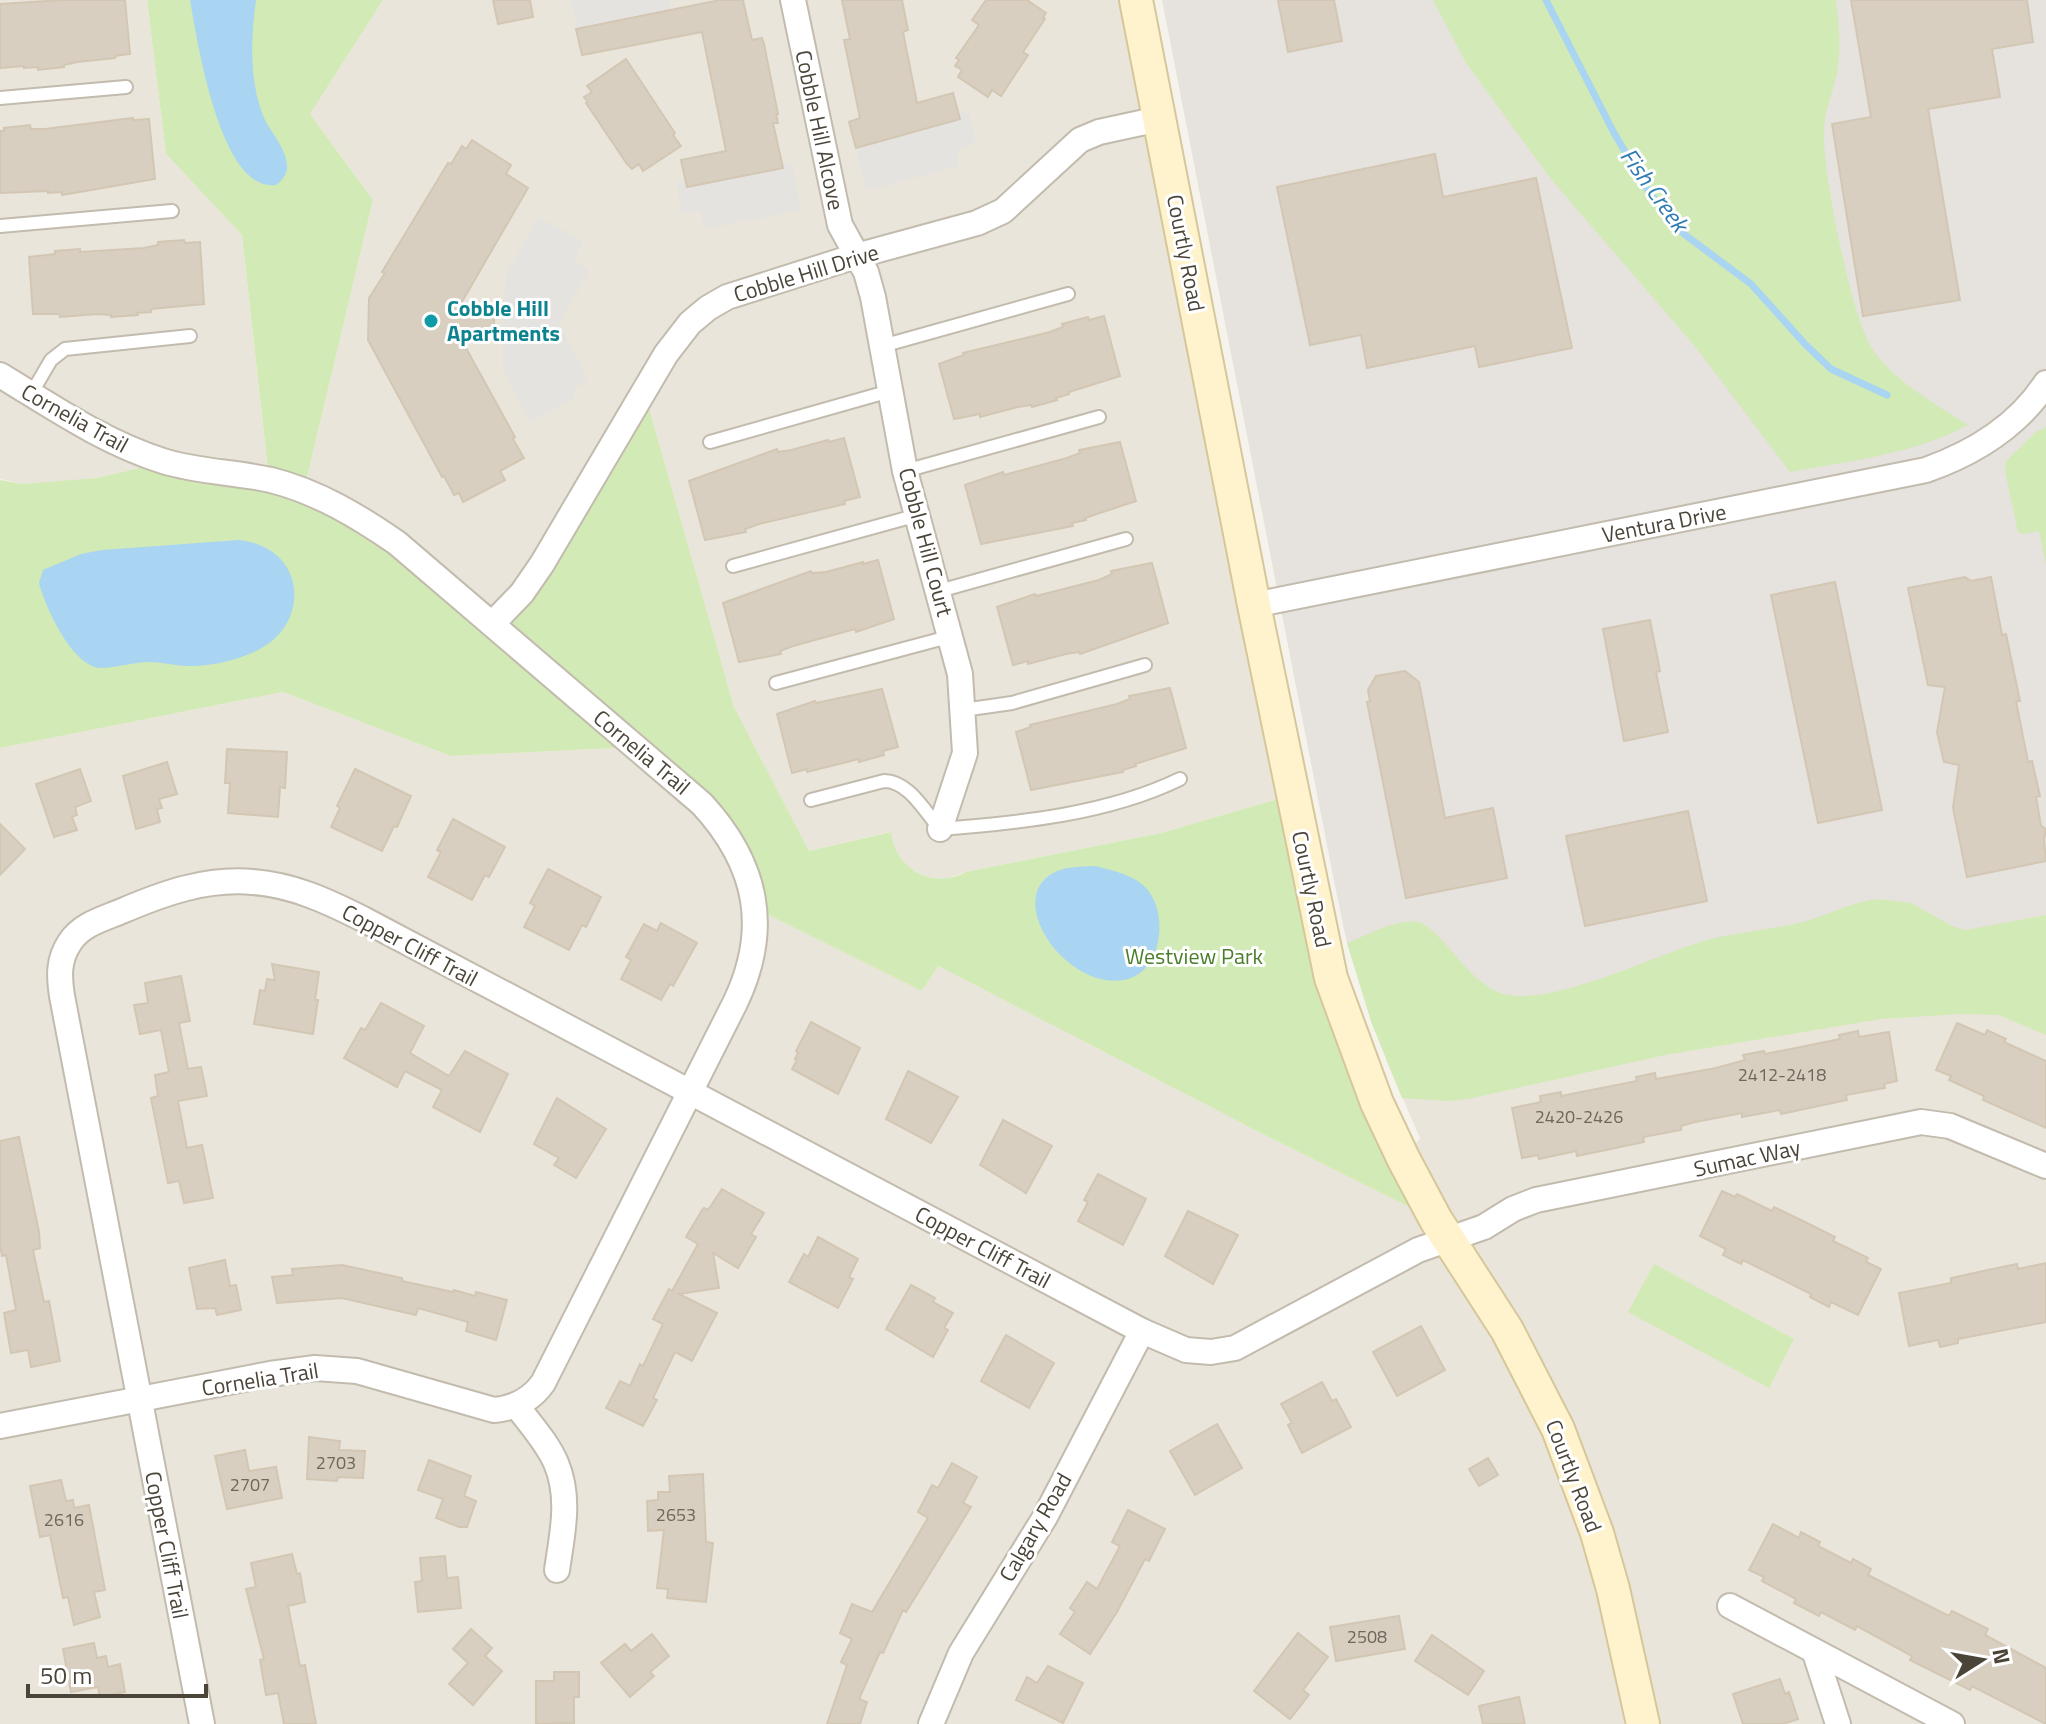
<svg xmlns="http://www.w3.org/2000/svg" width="2046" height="1724" viewBox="0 0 2046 1724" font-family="'Titillium Web',sans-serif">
<rect width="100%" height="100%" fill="#f6f3ec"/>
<g fill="#eae5da">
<path d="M0 0H147L166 154 242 235 269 480 165 462 97 478 59 482 23 484 0 479Z"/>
<path d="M383 0H1136L1292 795 1161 833 966 872 945 879 926 877 907 867 895 852 890 832 809 851 734 707 644 392 492 624 304 490 373 200 310 114Z"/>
<path d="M283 692 451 756 635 747 702 804 754 907 922 991 938 966 1259 1132 1435 1219 1404 1160 1420 1138 1386 1060 2046 934V1724H0V748Z"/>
</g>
<path fill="#e6e2dd" d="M1162 0H2046V934L1372 1024 1347 943 1335 886Z"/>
<g fill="#d2eab5">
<path d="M147 0H383L310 114 373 200 304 490 492 624 644 391 734 707 809 851 891 832C895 869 932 890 966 872L1161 833 1292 795 1317 917 1436 1220 1259 1132 938 966 922 991 753 907 738 850 635 747 451 756 283 692 0 748V480L23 484 97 478 165 462 269 479 242 235 166 154Z"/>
<path d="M1433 0H1836C1839 24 1841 49 1837 73 1833 92 1824 112 1824 132 1822 170 1852 321 1873 350 1895 382 1936 404 1968 425 1913 454 1851 461 1790 472L1698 350 1551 179 1466 63Z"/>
<path d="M2046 427V564L2039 531 2022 534 2018 532 2005 471 2006 461 2036 432Z"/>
<path d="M1878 899 1911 903 1954 927 1966 930 2046 915V1035L1999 1015 1960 1014 1881 1019 1665 1055 1468 1099 1447 1101 1402 1098 1372 1024 1347 943C1369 935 1399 916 1422 923 1450 941 1465 977 1498 992 1543 1012 1659 953 1707 940 1738 932 1771 930 1803 922 1828 915 1851 902 1878 899Z"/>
<path d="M1654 1264 1794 1339 1769 1388 1628 1312Z"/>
</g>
<g fill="#e5e3e0">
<path d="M571 0H669L671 10 577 29Z"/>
<path d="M968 110 976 142 956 150 959 166 866 191 856 148 960 119 959 113Z"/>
<path d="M792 163 801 210 705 229 700 212 682 213 676 182 686 180 688 187 782 168V165Z"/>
<path d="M538 217 583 241 575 259 589 271 559 324 588 379 575 389 574 398 530 422 503 369V323L506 275Z"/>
</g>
<g fill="#a9d4f2">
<path d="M190 0H256C251 37 249 77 262 113 268 130 285 145 287 164 288 173 283 180 276 185 220 193 197 39 190 0Z"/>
<path d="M239 540C307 547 312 625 256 651 236 661 208 667 185 666 173 665 161 662 149 662 133 662 116 668 101 668 72 667 45 606 39 583L43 570 81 554 102 550Z"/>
<path d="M1095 866C1111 870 1132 874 1145 887 1169 911 1163 969 1128 979 1069 994 1003 901 1053 873 1066 866 1081 867 1095 866Z"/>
</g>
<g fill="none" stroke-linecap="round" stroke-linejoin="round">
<path stroke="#a9d4f2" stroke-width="7" d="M1546 0 1614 133 1649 192 1684 234 1751 284 1805 344 1831 369 1887 395"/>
</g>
<g fill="#d8cfc1" stroke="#d3c7b4" stroke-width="2">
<path d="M62 0H125L130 54 115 56V58L77 62 64 65V67L38 70V67L24 68V66L0 68V4Z"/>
<path d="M493 0H530L533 17 498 24Z"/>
<path d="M720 0H743L752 40 762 38 764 44 778 114H776L778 123H773L783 168 687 187 681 160 726 151 702 32 582 55 576 29Z"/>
<path d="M842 0H902L908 30 903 32 917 103 953 93 960 119 856 148 849 122 860 118 844 40 850 39Z"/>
<path d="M986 0H1027L1046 13 1043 18 1045 19 1023 52 1028 55 1001 96 992 90 988 97 958 77 962 70 955 66 959 60 956 58 979 25 972 20Z"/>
<path d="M1278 0H1334L1342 41 1288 52Z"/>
<path d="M1851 0H2027L2033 42 1992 49 2000 97 1928 109 1960 300 1863 316 1832 124 1871 117Z"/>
<path d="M626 59 675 133 673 135 681 146 643 171 639 164 632 169 627 164 586 103 588 102 584 97 592 92 587 86Z"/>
<path d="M133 118V120L149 119 155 179 62 195V192L48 193V191L0 193V131H4V128L30 125 31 129H45Z"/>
<path d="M472 140 511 165 506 174 528 188 456 312 494 313V331L456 330 515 437 513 439 524 458 500 471 505 480 463 502 459 493 454 495 444 476 442 477 368 340 369 298 385 273 382 272 448 163 451 164 462 146 466 149Z"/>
<path d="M1435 154 1443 197 1536 178 1572 348 1479 367 1475 346 1367 368 1361 335 1310 345 1277 187Z"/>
<path d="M184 240 185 243 200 242 204 304 151 309V312L137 313 138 315 111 317V315L98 314 60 317 59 314H33L29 257 55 254V251L80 249V252L144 248 158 245V242Z"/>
<path d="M1104 316 1120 376 1069 392V394L1056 398 1057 400 1032 407 1031 405 1018 407 980 417V414L954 419 939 364 964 355 963 353 1050 332 1063 327 1062 324 1088 317 1089 320Z"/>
<path d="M844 438 860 497 844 501 845 504 759 524 745 529 746 532 705 540 689 481 777 449 778 452 791 450 828 440 829 442Z"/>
<path d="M1120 442 1136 501 1085 518 1086 520 1072 523 1073 526 981 544 965 485 1003 472 1004 475 1067 458 1080 453 1079 450Z"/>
<path d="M878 560 894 619 856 632 855 629 793 646 780 651 781 654 739 662 723 603 811 571 812 573 826 572 863 562V564Z"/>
<path d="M1152 563 1168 623 1080 654 1079 652 1066 654 1028 664V661L1013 665 997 607 1035 594 1036 596 1099 580 1112 574 1111 571Z"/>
<path d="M1965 577 1971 581 1991 577 2002 635 2006 634 2020 701H2016L2028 762 2032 761 2040 796 2036 797 2041 826 2046 829 2044 840 2046 861 1967 877 1953 808 1959 765 1944 762 1937 732 1945 687 1928 685 1908 588Z"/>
<path d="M1835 582 1882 810 1818 823 1771 595Z"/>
<path d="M1650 620 1660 671 1656 672 1668 732 1624 741 1603 629Z"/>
<path d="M1405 671 1419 682 1445 818 1493 808 1507 878 1406 898 1367 702 1370 701 1368 690 1376 676Z"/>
<path d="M1170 688 1186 748 1135 764 1136 766 1123 770V772L1031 790 1016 732 1031 727 1030 725 1117 704 1130 699 1129 696Z"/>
<path d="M882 689 898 747 883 751 884 755 859 762V759L807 772V769L792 773 777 714 815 701 816 703Z"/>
<path d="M227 749 287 752 285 788 280 787 278 817 228 813 230 783H225Z"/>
<path d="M167 762 177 794 159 799 162 808 157 809 160 822 136 829 123 776Z"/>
<path d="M80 769 91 801 75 807 77 815 72 817 77 830 54 837 36 784Z"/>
<path d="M355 769 411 796 397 827 394 826 382 851 331 827 340 808 337 806Z"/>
<path d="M1688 811 1707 901 1585 926 1566 836Z"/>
<path d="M453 819 505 847 489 877 485 875 472 900 428 877 441 852 437 850Z"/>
<path d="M0 824 25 849 0 875Z"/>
<path d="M548 869 601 897 586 927 582 925 569 950 524 927 535 906 530 903Z"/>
<path d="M661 923 697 943 673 986 670 984 661 1000 621 979 631 960 626 957 644 924 657 931Z"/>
<path d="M272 964 319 972 315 1000H318L313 1034 254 1024 260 990 265 991 267 979 275 980Z"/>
<path d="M181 976 190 1021 179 1023 188 1069 201 1067 207 1096 178 1101 187 1148 202 1145 213 1198 184 1203 179 1181 168 1183 151 1098 158 1096 155 1075 169 1072 161 1030 140 1034 134 1005 148 1003 145 983Z"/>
<path d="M381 1003 424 1026 410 1053 449 1076 465 1051 508 1074 480 1132 433 1107 442 1090 405 1071 397 1087 344 1058 361 1028 365 1030Z"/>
<path d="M811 1022 860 1048 838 1094 792 1069 797 1060 795 1059 798 1053 796 1051Z"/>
<path d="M1957 1023 1985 1035 1987 1030 2006 1039 2004 1042 2046 1061V1128L1983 1100 1984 1096 1949 1080 1951 1076 1936 1070Z"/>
<path d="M1858 1031 1859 1037 1889 1032 1897 1081 1884 1084 1885 1088 1846 1095 1847 1100 1781 1114 1780 1110 1742 1117V1113L1695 1122 1681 1126V1130L1643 1137 1644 1142 1606 1150 1577 1156 1576 1151 1539 1159 1538 1155 1522 1158 1512 1108 1541 1102 1540 1096 1561 1092V1096L1637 1081 1636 1077 1655 1073 1656 1079 1716 1068 1745 1060 1743 1055 1764 1051 1765 1054 1840 1039 1839 1035Z"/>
<path d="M908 1071 958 1097 931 1143 886 1119Z"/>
<path d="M557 1098 606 1129 576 1178 554 1165 559 1158 534 1144Z"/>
<path d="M1003 1120 1052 1146 1026 1193 980 1165Z"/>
<path d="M19 1137 39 1232 40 1248 33 1250 44 1302 49 1301 60 1361 31 1367 28 1350 11 1353 4 1313 16 1310 6 1255 2 1256 0 1245V1141Z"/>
<path d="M1098 1174 1146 1199 1123 1245 1078 1221 1088 1202 1084 1200Z"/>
<path d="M722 1189 764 1213 751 1234 756 1237 738 1268 713 1253 719 1288 679 1294 717 1313 692 1361 675 1352 653 1398 657 1400 643 1426 606 1408 620 1381 630 1386 640 1364 643 1366 663 1324 653 1319 669 1289 672 1291 698 1244 686 1237 702 1210 704 1208 708 1210Z"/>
<path d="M1722 1191 1735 1197 1737 1194 1772 1211 1774 1207 1809 1224 1835 1237 1833 1241 1868 1258 1866 1262 1881 1269 1858 1315 1831 1302 1829 1307 1810 1297 1811 1294 1743 1260 1741 1264 1723 1255 1726 1249 1700 1236Z"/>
<path d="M1188 1211 1238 1235 1213 1284 1165 1256Z"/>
<path d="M818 1237 858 1259 849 1277 853 1279 838 1308 789 1282 804 1254 808 1257Z"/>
<path d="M225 1260 230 1286 236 1285 241 1310 217 1315 215 1308 197 1309 189 1268Z"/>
<path d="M2046 1263V1322L1958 1339V1343L1940 1347 1938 1340 1909 1346 1899 1293 1951 1283V1278L1988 1270 2017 1264 2018 1269Z"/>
<path d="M342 1265 402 1278V1281L453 1292 454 1290 475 1296 476 1292 507 1300 496 1340 466 1331 468 1322 418 1308 416 1315 342 1298 277 1303 272 1277 293 1275 292 1269Z"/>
<path d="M911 1285 935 1298 933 1302 953 1313 944 1328 948 1330 933 1357 886 1329Z"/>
<path d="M1421 1326 1445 1370 1397 1396 1373 1352Z"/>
<path d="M1006 1335 1054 1363 1029 1408 981 1381Z"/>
<path d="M1322 1382 1332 1401 1336 1399 1351 1427 1302 1453 1288 1425 1292 1423 1281 1404Z"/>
<path d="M1217 1424 1242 1468 1195 1495 1170 1451Z"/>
<path d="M309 1437 340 1441 339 1450 365 1451 363 1478 338 1477 337 1481 307 1479Z"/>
<path d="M245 1450 249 1471 276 1467 282 1498 227 1509 215 1456Z"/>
<path d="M1488 1458 1498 1475 1479 1486 1469 1469Z"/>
<path d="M429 1460 471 1476 464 1496 476 1501 467 1527H459L436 1518 443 1499 418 1490Z"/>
<path d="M952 1463 977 1477 963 1503 971 1507 906 1612 903 1610 883 1653 880 1652 859 1699 867 1702 860 1724H827L847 1665 841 1662 852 1639 840 1633 852 1604 872 1612 928 1518 918 1512 932 1485 938 1488Z"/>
<path d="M703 1474 706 1542 713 1543 706 1602 667 1598 668 1589 657 1588 664 1530 648 1531 647 1501 658 1500V1492H670L669 1476Z"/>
<path d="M61 1480 66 1501 73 1500 74 1508 89 1505 105 1590 94 1592 100 1617 74 1625 68 1597 63 1598 50 1535 40 1537 30 1486Z"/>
<path d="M1128 1510 1165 1529 1149 1561 1145 1559 1117 1612 1090 1654 1060 1634 1075 1612 1070 1608 1087 1582 1097 1589 1120 1546 1112 1542Z"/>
<path d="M1773 1524 1799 1538 1801 1532 1820 1542 1818 1546 1851 1563 1853 1559 1871 1569 1868 1575 1949 1616 1952 1611 1988 1629 1985 1635 2046 1668V1724L1972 1686 1970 1690 1910 1660 1912 1656 1857 1626 1855 1630 1821 1612 1819 1616 1794 1603 1796 1599 1762 1581 1764 1577 1749 1570Z"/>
<path d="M292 1554 297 1574 300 1573 305 1602 288 1606 300 1666 305 1665 316 1724H284L278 1693 266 1695 260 1660 264 1659 246 1589 256 1587 251 1563Z"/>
<path d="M445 1556 447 1578 458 1577 461 1608 418 1612 415 1582 422 1581 420 1558Z"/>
<path d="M1399 1616 1405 1649 1336 1661 1330 1627Z"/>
<path d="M471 1629 492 1648 485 1656 502 1671 473 1705 449 1684 468 1663 453 1649Z"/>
<path d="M1298 1633 1328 1657 1303 1690 1309 1695 1290 1719 1254 1691Z"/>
<path d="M652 1634 669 1656 650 1672 654 1676 630 1697 601 1663 625 1644 631 1651Z"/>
<path d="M1432 1635 1484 1671 1468 1695 1415 1661Z"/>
<path d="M94 1643 97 1658 106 1656 108 1667 120 1664 125 1692 100 1697 98 1687 71 1692 63 1649Z"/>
<path d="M1048 1666 1083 1683 1063 1723 1016 1700 1027 1677 1037 1683Z"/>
<path d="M554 1672H579V1697H574V1723L536 1724V1681H554Z"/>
<path d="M1780 1679 1785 1694 1789 1692 1798 1719 1783 1724H1743L1733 1694Z"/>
<path d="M1519 1697 1525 1724H1483L1479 1706Z"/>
</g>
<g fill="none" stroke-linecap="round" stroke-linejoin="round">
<defs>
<g id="lane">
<path d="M0 98 126 87"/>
<path d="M0 226 172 211"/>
<path d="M882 346 1068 294"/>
<path d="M31 394 51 360 65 349 190 336"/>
<path d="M710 442 890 391"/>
<path d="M905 471 1099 417"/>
<path d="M733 566 918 515"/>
<path d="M939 591 1126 539"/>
<path d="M776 683 952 636"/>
<path d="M963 710 1012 703 1145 665"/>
<path d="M811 800 884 781C909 781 925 812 940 829 1019 823 1108 814 1180 779"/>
</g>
<g id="street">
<path d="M793 0 840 225 866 272 873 297 905 471 960 674 965 753 940 829"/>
<path d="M0 375C53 407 103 442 163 461 198 472 235 472 271 480 318 492 358 516 397 543L702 804C757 864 771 928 735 1003L543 1383C531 1400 515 1408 494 1410L357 1371 315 1368 270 1374 0 1426"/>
<path d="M1254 605 1926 470C1974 453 2018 426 2046 383"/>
<path d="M492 624 522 593 542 564 666 354 690 323 708 308 727 297 856 256 977 223 1003 211 1080 140 1099 132 1159 119"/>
<path d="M516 1405C530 1424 547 1442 556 1463 571 1498 562 1535 557 1570"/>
<path d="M1730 1606 1952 1724"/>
<path d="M1815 1653 1838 1724"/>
<path d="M202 1724 62 996C59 976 58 960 70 942 82 924 103 919 122 911 164 893 206 878 253 882 293 885 327 901 363 919L1142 1331 1186 1350 1211 1352 1235 1348 1418 1250 1484 1227 1513 1209 1536 1200 1921 1122 1950 1126 2046 1166"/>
<path d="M931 1724 961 1653 1045 1517 1142 1331"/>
</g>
<path id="secondary" d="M1136 0 1254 605 1331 978 1377 1103 1404 1160 1436 1220 1507 1330 1558 1429 1597 1533 1613 1589 1643 1724"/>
</defs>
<use href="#lane" stroke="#c2bbae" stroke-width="16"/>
<use href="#street" stroke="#c2bbae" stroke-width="28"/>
<use href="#secondary" stroke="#d6c79b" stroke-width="36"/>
<use href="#lane" stroke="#fff" stroke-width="12"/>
<use href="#street" stroke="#fff" stroke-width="24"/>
<use href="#secondary" stroke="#fff3cd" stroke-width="32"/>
</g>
<circle fill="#0f9aa8" stroke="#fff" stroke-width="3" cx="431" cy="321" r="8"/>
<g text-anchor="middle" stroke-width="6" stroke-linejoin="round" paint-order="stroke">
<g font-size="18" fill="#6e675b">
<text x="1782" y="1081">2412-2418</text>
<text x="1579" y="1123">2420-2426</text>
<text x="336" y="1469">2703</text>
<text x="250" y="1491">2707</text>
<text x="676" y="1521">2653</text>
<text x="64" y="1526">2616</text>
<text x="1367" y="1643">2508</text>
</g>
<g font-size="22" fill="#4b4439" stroke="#fff">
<text transform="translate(820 130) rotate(78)" y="8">Cobble Hill Alcove</text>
<text transform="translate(1186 253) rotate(79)" y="8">Courtly Road</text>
<text transform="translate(806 273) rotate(-17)" y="8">Cobble Hill Drive</text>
<text transform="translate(75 418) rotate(29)" y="8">Cornelia Trail</text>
<text transform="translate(1664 523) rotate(-11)" y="8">Ventura Drive</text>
<text transform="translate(926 542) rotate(75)" y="8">Cobble Hill Court</text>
<text transform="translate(642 752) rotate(40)" y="8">Cornelia Trail</text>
<text transform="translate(1312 889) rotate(78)" y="8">Courtly Road</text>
<text transform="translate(410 945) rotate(28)" y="8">Copper Cliff Trail</text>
<text transform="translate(1747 1158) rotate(-12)" y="8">Sumac Way</text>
<text transform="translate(983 1247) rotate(28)" y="8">Copper Cliff Trail</text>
<text transform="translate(260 1379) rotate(-9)" y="8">Cornelia Trail</text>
<text transform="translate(1574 1476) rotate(69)" y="8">Courtly Road</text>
<text transform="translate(1035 1527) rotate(-60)" y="8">Calgary Road</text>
<text transform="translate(167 1545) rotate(79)" y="8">Copper Cliff Trail</text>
</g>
<g font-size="22" font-weight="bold" fill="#0d838f" stroke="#fff" text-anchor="start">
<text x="447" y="316">Cobble Hill<tspan x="447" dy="25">Apartments</tspan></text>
</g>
<g font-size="22" fill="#4a7f2a" stroke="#fff">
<text x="1194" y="964">Westview Park</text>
</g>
<g font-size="24" font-style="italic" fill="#2e7ab2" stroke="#fff">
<text transform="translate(1654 190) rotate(54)" y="8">Fish Creek</text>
</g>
</g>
<g transform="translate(1982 1660) rotate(79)" stroke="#ffffff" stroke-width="6" paint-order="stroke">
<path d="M0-6L14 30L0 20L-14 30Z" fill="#4b4439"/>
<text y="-12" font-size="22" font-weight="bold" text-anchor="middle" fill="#4b4439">N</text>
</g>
<path d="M28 1684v12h178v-12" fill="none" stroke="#4b4439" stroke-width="4"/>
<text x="40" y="1684" font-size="24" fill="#4b4439" stroke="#ffffff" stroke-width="6" paint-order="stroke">50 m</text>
</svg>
